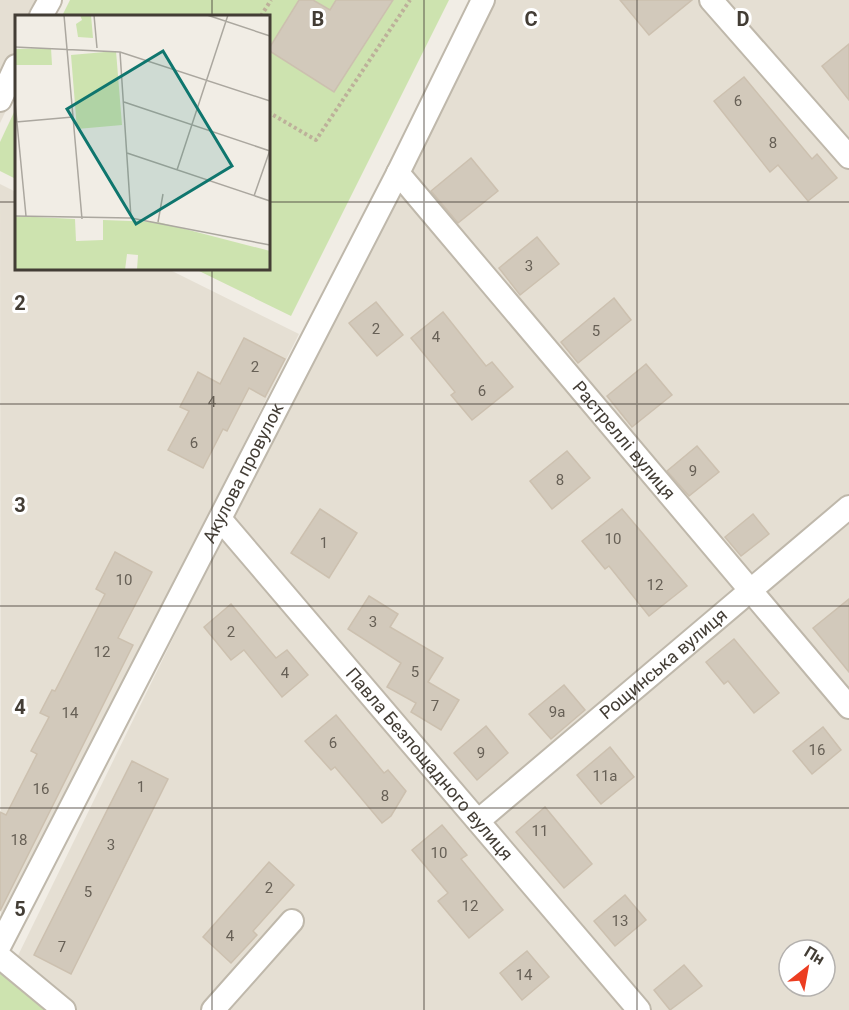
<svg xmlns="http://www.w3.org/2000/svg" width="849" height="1010" viewBox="0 0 849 1010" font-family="Roboto,sans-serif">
<rect width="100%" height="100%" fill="#f1ede5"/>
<g fill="#e5dfd3" fill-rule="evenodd">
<path d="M0 0H61L53 16H16V90L0 123Z"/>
<path d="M485 0H849V1010H44L8 976ZM789 950H825V986H789Z"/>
<path d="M0 184 16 192V268L168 269 299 334 1 927Z"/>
</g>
<g fill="#cde3af">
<path d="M70 0H449L291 316 195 269 268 268V16H62Z"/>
<path d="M16 108V179L0 171V142Z"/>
<path d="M0 957 64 1010H0Z"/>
</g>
<g fill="#d2c9bb" stroke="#ccc0af" stroke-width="1.5">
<path d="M299 0H313L330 10 336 0H393L334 92 268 50Z"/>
<path d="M620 0H692L649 35Z"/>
<path d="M849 44V100L822 66Z"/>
<path d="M744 77 812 159 817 154 837 178 808 201 778 165 770 172 714 101Z"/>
<path d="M471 158 498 191 458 223 431 191Z"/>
<path d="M537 237 559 264 520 295 499 268Z"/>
<path d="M614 298 631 320 578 363 561 342Z"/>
<path d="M376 302 403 335 377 356 349 323Z"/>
<path d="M443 312 486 366 492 362 513 387 472 420 451 395 455 392 411 338Z"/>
<path d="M244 338 285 359 265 397 249 388 227 431 223 429 203 468 168 450 189 411 180 407 198 372 220 384Z"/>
<path d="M646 364 672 395 632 427 607 396Z"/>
<path d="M697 446 719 472 689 496 667 471Z"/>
<path d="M567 451 590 478 552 509 530 481Z"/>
<path d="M320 509 357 533 329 578 291 553Z"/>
<path d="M622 509 687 586 649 616 609 566 605 569 582 541Z"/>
<path d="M753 514 769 534 741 556 725 537Z"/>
<path d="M115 552 152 572 118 638 133 645 0 911V812L6 815 37 754 31 751 49 717 40 713 52 690 55 691 105 594 96 589Z"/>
<path d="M369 596 398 614 390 627 443 658 428 682 459 700 441 730 411 712 416 703 387 687 401 663 348 629Z"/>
<path d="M849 599V672L813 628Z"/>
<path d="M231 604 276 658 287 650 308 675 282 697 244 650 231 660 204 627Z"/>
<path d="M734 639 779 693 754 713 728 681 724 684 706 662Z"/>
<path d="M564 685 585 710 551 739 529 714Z"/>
<path d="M336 715 384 773 388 770 406 791 391 816 382 823 335 767 331 770 305 741Z"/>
<path d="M486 726 508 753 477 780 454 753Z"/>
<path d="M823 727 841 750 812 774 793 751Z"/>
<path d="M610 747 634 777 601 804 577 775Z"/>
<path d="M132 761 168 779 71 974 34 955Z"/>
<path d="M545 807 592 864 564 888 516 832Z"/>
<path d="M442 825 467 855 461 859 503 910 469 938 438 901 448 893 412 850Z"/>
<path d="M269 862 294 885 253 931 257 935 231 963 203 937Z"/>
<path d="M625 895 646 920 615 946 594 921Z"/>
<path d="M527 951 549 977 522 1000 500 973Z"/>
<path d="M684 965 702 986 670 1010 654 990Z"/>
</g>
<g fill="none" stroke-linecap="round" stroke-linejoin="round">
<defs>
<g id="minor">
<path d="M711 0 849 157"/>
<path d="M41 16 50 0"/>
<path d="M0 100 16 66"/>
<path id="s1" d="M398 173 849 707"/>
<path id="s2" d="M221 520 639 1010"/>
<path id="s3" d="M478 821 849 507"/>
<path id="s4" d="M0 945 398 173 483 0"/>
<path d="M0 957 64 1010"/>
<path d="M213 1010 292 921"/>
</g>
</defs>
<use href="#minor" stroke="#bfb8ab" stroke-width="26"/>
<g stroke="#bdb09a" stroke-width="4" stroke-dasharray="3 3" stroke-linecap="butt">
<path d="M261 16 271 0"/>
<path d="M268 112 316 140 410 0"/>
</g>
<use href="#minor" stroke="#fff" stroke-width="22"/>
</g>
<path fill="none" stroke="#433d35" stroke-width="1.5" stroke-opacity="0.55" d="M212 0V16M424 0V1010M637 0V1010M0 202H16M268 202H849M212 268V1010M0 404H849M0 606H849M0 808H849"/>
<g text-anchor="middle" stroke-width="6" stroke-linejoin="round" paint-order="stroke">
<g font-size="15" fill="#676056">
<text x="738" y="106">6</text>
<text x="773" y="148">8</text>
<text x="529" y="271">3</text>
<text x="376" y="334">2</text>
<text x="596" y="336">5</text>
<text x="436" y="342">4</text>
<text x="255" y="372">2</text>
<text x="482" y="396">6</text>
<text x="212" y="407">4</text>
<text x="194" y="448">6</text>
<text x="693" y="476">9</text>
<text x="560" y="485">8</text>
<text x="613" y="544">10</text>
<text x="324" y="548">1</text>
<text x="124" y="585">10</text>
<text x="655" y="590">12</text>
<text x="373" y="627">3</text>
<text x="231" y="637">2</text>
<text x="102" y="657">12</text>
<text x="415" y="677">5</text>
<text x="285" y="678">4</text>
<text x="435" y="711">7</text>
<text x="557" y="717">9а</text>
<text x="70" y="718">14</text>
<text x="333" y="748">6</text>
<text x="817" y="755">16</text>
<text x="481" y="758">9</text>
<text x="605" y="781">11а</text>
<text x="141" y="792">1</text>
<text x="41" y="794">16</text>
<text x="385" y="801">8</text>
<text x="540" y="836">11</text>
<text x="19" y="845">18</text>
<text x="111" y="850">3</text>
<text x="439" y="858">10</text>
<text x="269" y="893">2</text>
<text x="88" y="897">5</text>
<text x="470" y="911">12</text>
<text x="620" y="926">13</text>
<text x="230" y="941">4</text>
<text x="62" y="952">7</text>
<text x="524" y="980">14</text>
</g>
<g font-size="18" fill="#433d35" stroke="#fff">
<text dy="6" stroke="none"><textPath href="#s1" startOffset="350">Растреллі вулиця</textPath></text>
<text dy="6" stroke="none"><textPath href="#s4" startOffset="531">Акулова провулок</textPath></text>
<text dy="6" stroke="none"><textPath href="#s3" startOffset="243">Рощинська вулиця</textPath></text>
<text dy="6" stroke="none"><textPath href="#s2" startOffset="321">Павла Безпощадного вулиця</textPath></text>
</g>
</g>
<g transform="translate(15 15)">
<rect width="255" height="255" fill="#f1ede5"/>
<path d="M65 0H76L78 23 63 22 61 9 67 5ZM36 33 37 50H0V34ZM101 36 107 110 62 114 56 40ZM0 201 60 204 61 226 88 225V205L143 207 255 236V255H122L123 240 112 239 110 255H0Z" fill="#cde3af"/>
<path fill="none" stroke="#aba79f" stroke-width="1.5" d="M49 0 67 204M79 0 82 33M192 0 255 21M0 32 105 37 255 86M105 37 116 203M0 87 11 201M109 87 255 136M1 107 58 102M112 138 255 186M162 155 213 0M239 181 255 135M0 201 116 203 255 230M143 207 148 179"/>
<path fill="#0f766e" fill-opacity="0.15" stroke="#0f766e" stroke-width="3" d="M148 36 217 151 121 209 52 94Z"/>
<rect width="255" height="255" fill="none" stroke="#433d35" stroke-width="3"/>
</g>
<g font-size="20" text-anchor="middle" font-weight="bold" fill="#433d35" stroke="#fff" stroke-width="6" stroke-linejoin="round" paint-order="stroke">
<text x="318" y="26">B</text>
<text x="531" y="26">C</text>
<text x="743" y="26">D</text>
<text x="20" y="310">2</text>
<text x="20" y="512">3</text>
<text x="20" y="714">4</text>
<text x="20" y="916">5</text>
</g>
<g transform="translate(807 968) rotate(31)"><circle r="28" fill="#ffffff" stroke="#b4b1ae" stroke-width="1.5"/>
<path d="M0-4.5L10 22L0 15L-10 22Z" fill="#ec3d21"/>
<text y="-9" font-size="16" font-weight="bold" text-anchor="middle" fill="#433d35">Пн</text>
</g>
</svg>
